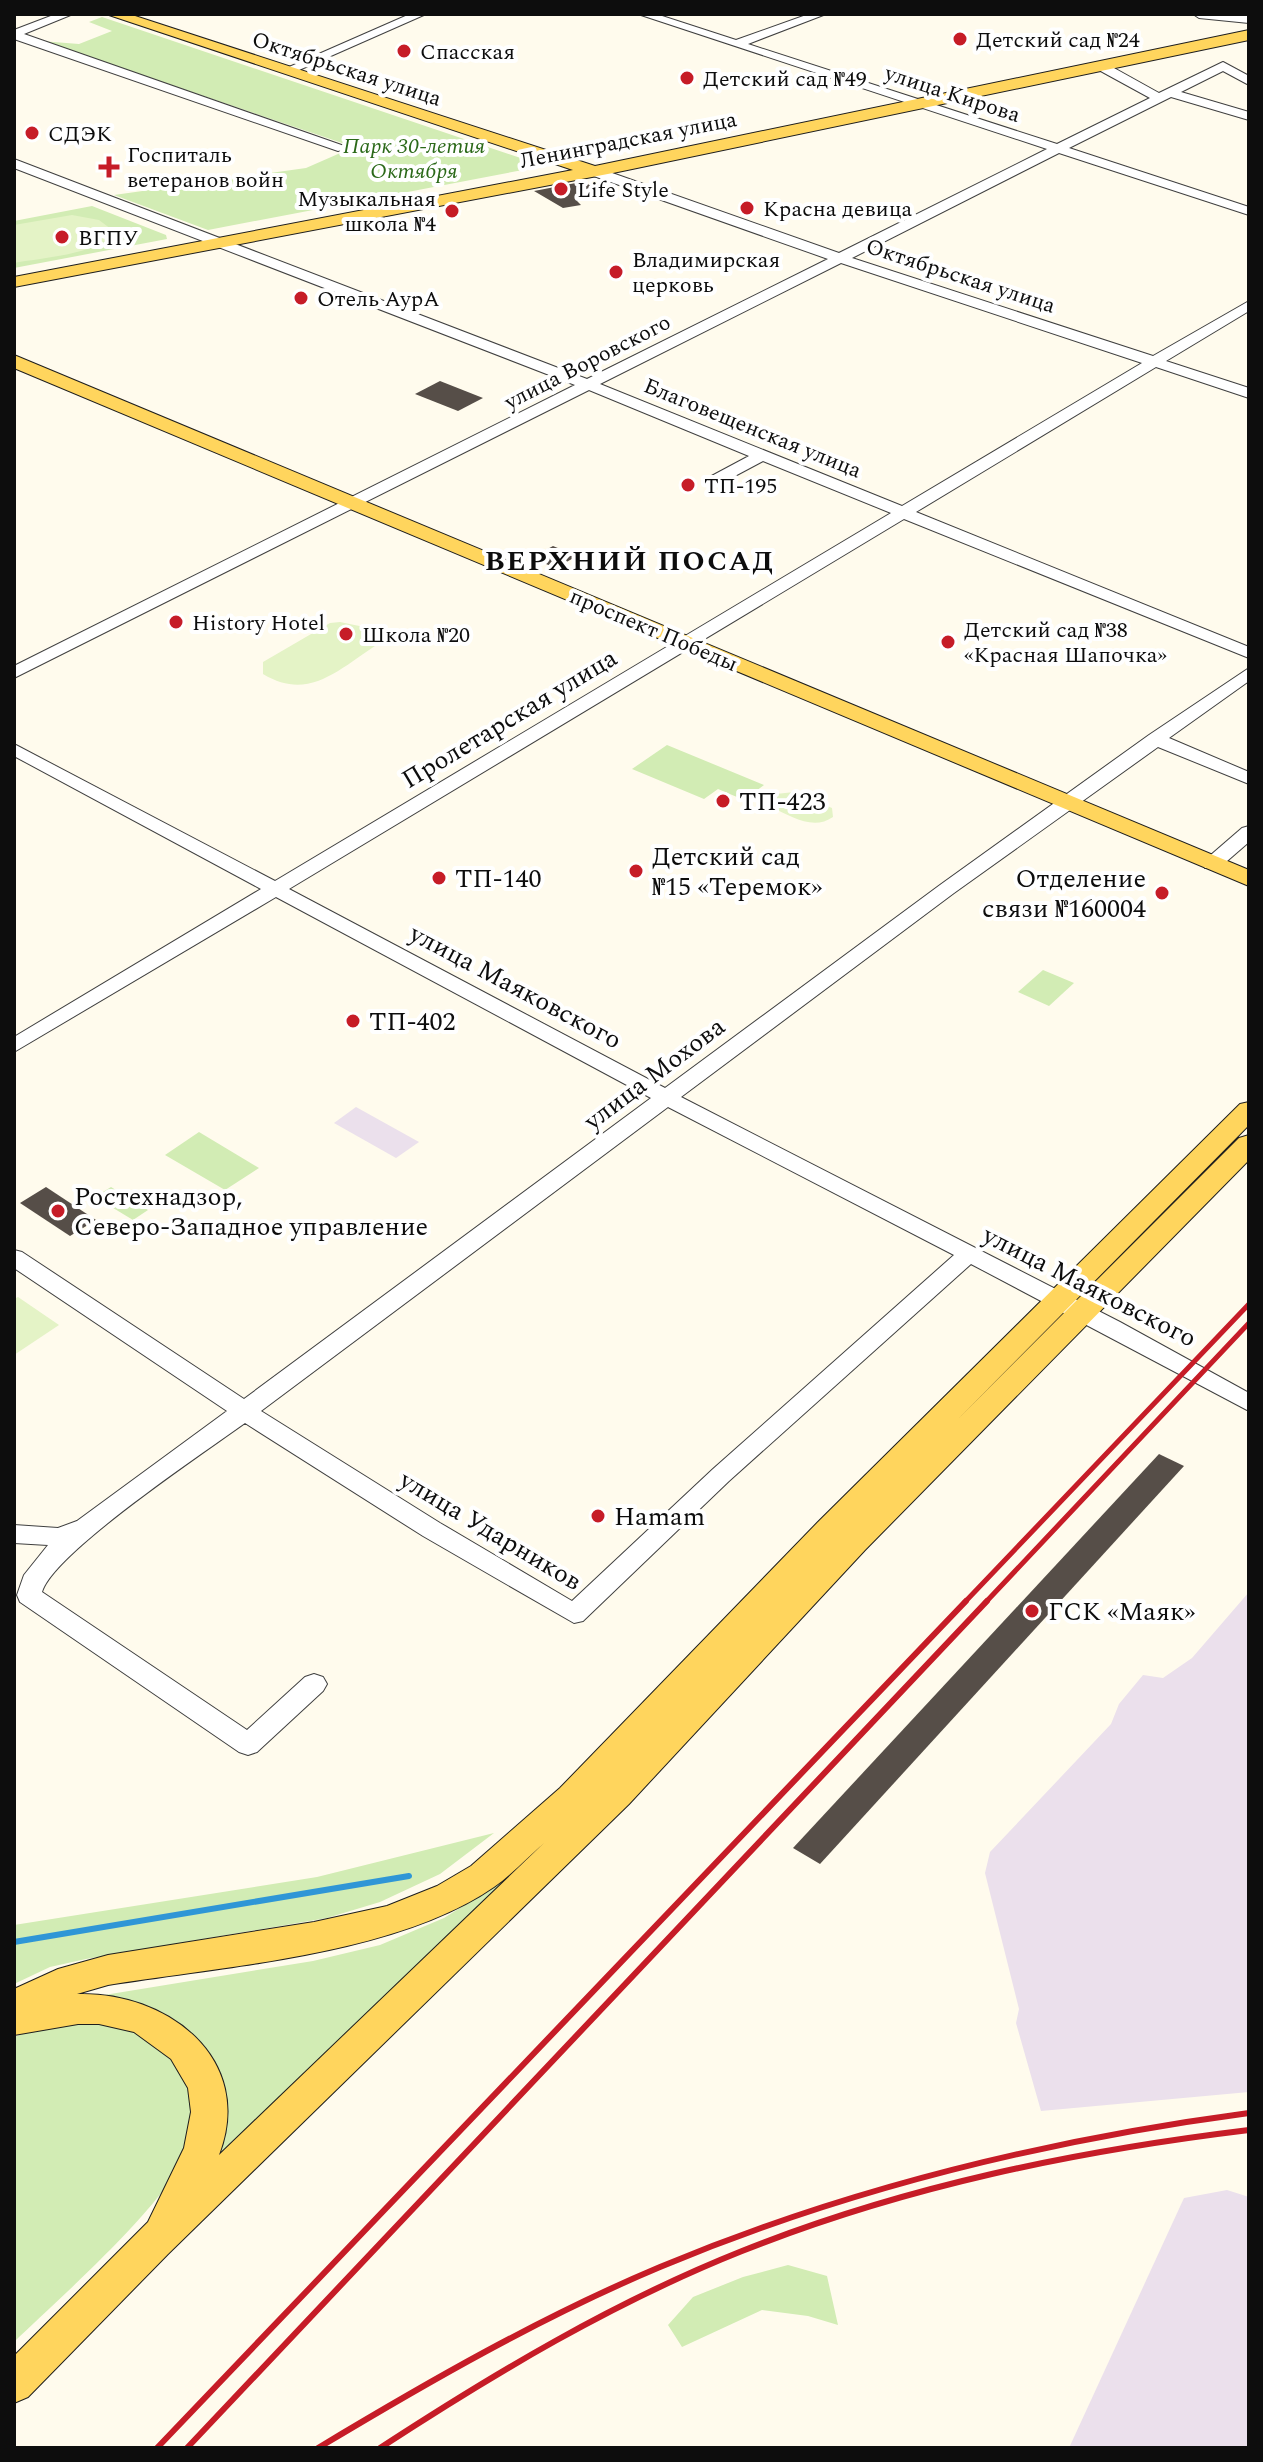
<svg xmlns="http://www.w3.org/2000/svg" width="1263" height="2462" viewBox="0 0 1263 2462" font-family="Spectral,serif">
<rect width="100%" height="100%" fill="#fffbed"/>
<g fill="#ebe0ec">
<path d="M356 1107 419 1142 396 1158 334 1123Z"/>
<path d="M1249 1592V2092L1041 2111 1016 2023 1019 2009 985 1873 990 1852 1111 1724 1119 1704 1143 1675 1163 1678 1192 1658Z"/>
<path d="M1227 2190 1249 2197V2448H1069L1184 2198Z"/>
</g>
<g fill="#d2ecb4">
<path d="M102 17 544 166 208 230 114 195 306 168 354 147 41 41 79 44 112 31 89 22Z"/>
<path d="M92 206 166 235 167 239 14 268V221Z"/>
<path d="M667 745 764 785 744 800 718 789 704 799 632 769Z"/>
<path d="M1043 970 1074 983 1049 1006 1018 992Z"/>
<path d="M199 1132 259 1168 225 1190 165 1155Z"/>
<path d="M111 1187 148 1210 133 1220 95 1197Z"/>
<path d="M494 1833 440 1874 380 1902 327 1918 86 1959 50 1967 14 1984V1925L317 1877Z"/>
<path d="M520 1870 193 2187 214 2080 86 1998 313 1961 380 1945 444 1918Z"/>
<path d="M60 2020 138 2026 193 2077C192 2096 196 2120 192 2139 179 2195 58 2299 14 2342V2037Z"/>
<path d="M788 2265 827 2276 838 2325 808 2316 762 2310 682 2347 668 2325 693 2297 743 2277Z"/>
</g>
<g fill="#e4f3c6">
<path d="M72 215 99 220 111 229 112 234C96 255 39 258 14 263V225Z"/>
<path d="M340 622 374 629 379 637 378 644C339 669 309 702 263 674V662L330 623Z"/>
<path d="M794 792 832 808 833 817C813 831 791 816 771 807L770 801 776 794Z"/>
<path d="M18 1297 59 1325 14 1355V1299Z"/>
</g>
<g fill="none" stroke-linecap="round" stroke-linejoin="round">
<path stroke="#2f96d6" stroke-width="6" d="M14 1942 409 1876"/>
</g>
<g fill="#564e48">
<path d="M581 182 602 189 577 201 581 205 563 208 534 191Z"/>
<path d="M440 381 483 398 458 411 415 394Z"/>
<path d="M553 546 577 556 556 568 531 558Z"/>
<path d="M46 1187 96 1220 70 1236 20 1203Z"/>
<path d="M1159 1454 1184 1466 820 1864 793 1848Z"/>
</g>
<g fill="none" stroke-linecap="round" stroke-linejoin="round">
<defs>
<g id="minor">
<path d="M56 14H73L24 34 350 148 338 151 14 39V30Z"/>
<path d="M410 14H426L290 74 280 71Z"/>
<path d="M638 14H656L736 40 809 14H826L748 44 1057 144 1150 98 1097 69V63H1105L1159 93 1223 62 1249 76V85L1223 71 1181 92 1249 112V120L1171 97 1069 148 1249 207V215L1059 153 852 258 1153 356 1249 301V311L1166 361 1249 388V398L1156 367 916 512 1249 647V658L904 519 289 889 665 1088 940 885 1149 735 1249 668V681L1169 738 1249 772V784L1158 747 954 893 681 1097 1120 1322 1249 1393V1411L971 1264 729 1481 583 1621 574 1623 423 1536 245 1423C205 1452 53 1553 42 1592L247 1730 305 1677 314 1674 323 1677 327 1684 323 1691 257 1752 248 1755 239 1752 20 1602 17 1595 24 1575 48 1545 14 1543V1525L58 1528 77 1521 227 1411 14 1268V1250L22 1252 244 1399 651 1098 276 897 14 1052V1037L261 889 14 756V744L275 881 891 513 763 461 718 485H706V479L749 456 589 390 14 678V666L575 385 14 168V159L587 379 828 259 588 174V168H598L839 253 1047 149ZM841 263 1142 363 902 506 600 384ZM668 1107 954 1255 713 1469 572 1601 440 1523 261 1411Z"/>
<path d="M1193 14 1249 15V23L1199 18Z"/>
<path d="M1249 826V842L1219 868H1205L1203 864 1205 860 1242 828Z"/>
</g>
<g id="major">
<path d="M106 14H129L595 166 1249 30V40L613 173 14 287V277L573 170Z"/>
<path d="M14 355 1249 870V886L14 368Z"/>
<path d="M1249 1102V1125L958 1419 1239 1138 1249 1135V1160L865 1550 629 1804 168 2254 28 2397 14 2403V2356L148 2222 184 2148 191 2112 188 2088 171 2059 134 2032 99 2024H78L14 2035V1989L58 1969 108 1955 314 1922 387 1906 437 1886 471 1866 560 1788 818 1522 1240 1104ZM544 1843 219 2155C256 2058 166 1991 77 1994L108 1985C225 1966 396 1955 494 1887 512 1874 528 1857 544 1843Z"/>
</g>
</defs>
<use href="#minor" stroke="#404040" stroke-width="2"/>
<use href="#major" stroke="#1e1e1e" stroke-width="2"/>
<use href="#minor" fill="#fff" fill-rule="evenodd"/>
<use href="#major" fill="#ffd55d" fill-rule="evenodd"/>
<g stroke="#c61c27" stroke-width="5">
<path d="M964 1603 1249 1304"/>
<path d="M985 1603 1249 1323"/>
</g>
<g stroke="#c61c27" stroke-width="6">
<path d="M157 2448 966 1601"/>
<path d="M187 2448 987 1601"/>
<path d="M318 2448C428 2382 541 2317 660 2267 849 2188 1046 2140 1249 2113"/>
<path d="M380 2448C495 2373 614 2302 742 2251 905 2186 1076 2151 1249 2130"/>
</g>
</g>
<g fill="#c61c27" stroke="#fff" stroke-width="3">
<circle cx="960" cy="39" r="8"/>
<circle cx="404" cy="51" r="8"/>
<circle cx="687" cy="78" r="8"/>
<circle cx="32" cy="133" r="8"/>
<path d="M105 155h8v8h8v8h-8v8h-8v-8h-8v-8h8z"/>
<circle cx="561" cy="189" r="8"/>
<circle cx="747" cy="208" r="8"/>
<circle cx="452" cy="211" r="8"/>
<circle cx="62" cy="237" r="8"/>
<circle cx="616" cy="272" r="8"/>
<circle cx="301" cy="298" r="8"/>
<circle cx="688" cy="485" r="8"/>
<circle cx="176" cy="622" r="8"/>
<circle cx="346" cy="634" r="8"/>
<circle cx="948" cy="642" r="8"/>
<circle cx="723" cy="801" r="8"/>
<circle cx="636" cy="871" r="8"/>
<circle cx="439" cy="878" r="8"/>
<circle cx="1162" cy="893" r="8"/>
<circle cx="353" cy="1021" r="8"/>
<circle cx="58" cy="1211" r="8"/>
<circle cx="598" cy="1516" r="8"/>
<circle cx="1032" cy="1611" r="8"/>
</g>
<g text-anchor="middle" stroke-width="8" stroke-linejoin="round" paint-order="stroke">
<g font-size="22" fill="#0d0d0d" stroke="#fff" text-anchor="start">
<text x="976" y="47">Детский сад №24</text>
<text x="420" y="59">Спасская</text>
<text x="703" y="86">Детский сад №49</text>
<text x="48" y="141">СДЭК</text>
<text x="127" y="162">Госпиталь<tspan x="127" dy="25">ветеранов войн</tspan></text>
<text x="577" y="197">Life Style</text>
<text x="436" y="206" text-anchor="end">Музыкальная<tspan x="436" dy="25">школа №4</tspan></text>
<text x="763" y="216">Красна девица</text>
<text x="78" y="245">ВГПУ</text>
<text x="632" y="267">Владимирская<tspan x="632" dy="25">церковь</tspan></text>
<text x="317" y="306">Отель АурА</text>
<text x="704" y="493">ТП-195</text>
<text x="192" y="630">History Hotel</text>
<text x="964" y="637">Детский сад №38<tspan x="964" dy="25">«Красная Шапочка»</tspan></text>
<text x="362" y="642">Школа №20</text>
</g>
<g font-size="22" fill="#0d0d0d" stroke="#fff">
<text transform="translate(347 68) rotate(18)" y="8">Октябрьская улица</text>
<text transform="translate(953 93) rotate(18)" y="8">улица Кирова</text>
<text transform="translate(628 139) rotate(-11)" y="8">Ленинградская улица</text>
<text transform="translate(961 275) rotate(18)" y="8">Октябрьская улица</text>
<text transform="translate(587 361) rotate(-27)" y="8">улица Воровского</text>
<text transform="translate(753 427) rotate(22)" y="8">Благовещенская улица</text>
<text transform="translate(654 629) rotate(23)" y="8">проспект Победы</text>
</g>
<g font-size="22" font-style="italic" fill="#2b6919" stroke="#fff">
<text x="414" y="153">Парк 30-летия<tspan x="414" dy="25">Октября</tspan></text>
</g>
<g font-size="26" fill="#0d0d0d" stroke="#fff">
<text transform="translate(509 718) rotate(-31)" y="9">Пролетарская улица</text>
<text transform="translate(516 986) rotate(28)" y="9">улица Маяковского</text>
<text transform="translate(654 1073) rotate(-37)" y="9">улица Мохова</text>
<text transform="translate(1090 1286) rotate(27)" y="9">улица Маяковского</text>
<text transform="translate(491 1530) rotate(31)" y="9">улица Ударников</text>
</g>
<g font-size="26" fill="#0d0d0d" stroke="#fff" text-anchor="start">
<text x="739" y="810">ТП-423</text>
<text x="652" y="865">Детский сад<tspan x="652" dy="30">№15 «Теремок»</tspan></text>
<text x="455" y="887">ТП-140</text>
<text x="1146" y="887" text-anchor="end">Отделение<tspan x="1146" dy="30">связи №160004</tspan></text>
<text x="369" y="1030">ТП-402</text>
<text x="74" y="1205">Ростехнадзор,<tspan x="74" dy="30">Северо-Западное управление</tspan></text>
<text x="614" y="1525">Hamam</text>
<text x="1048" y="1620">ГСК «Маяк»</text>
</g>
<g font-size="28" font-weight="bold" letter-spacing="2" fill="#0d0d0d" stroke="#fff">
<text x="630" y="570">ВЕРХНИЙ ПОСАД</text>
</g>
</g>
<rect width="1263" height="2462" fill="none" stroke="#0d0d0d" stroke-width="32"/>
</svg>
